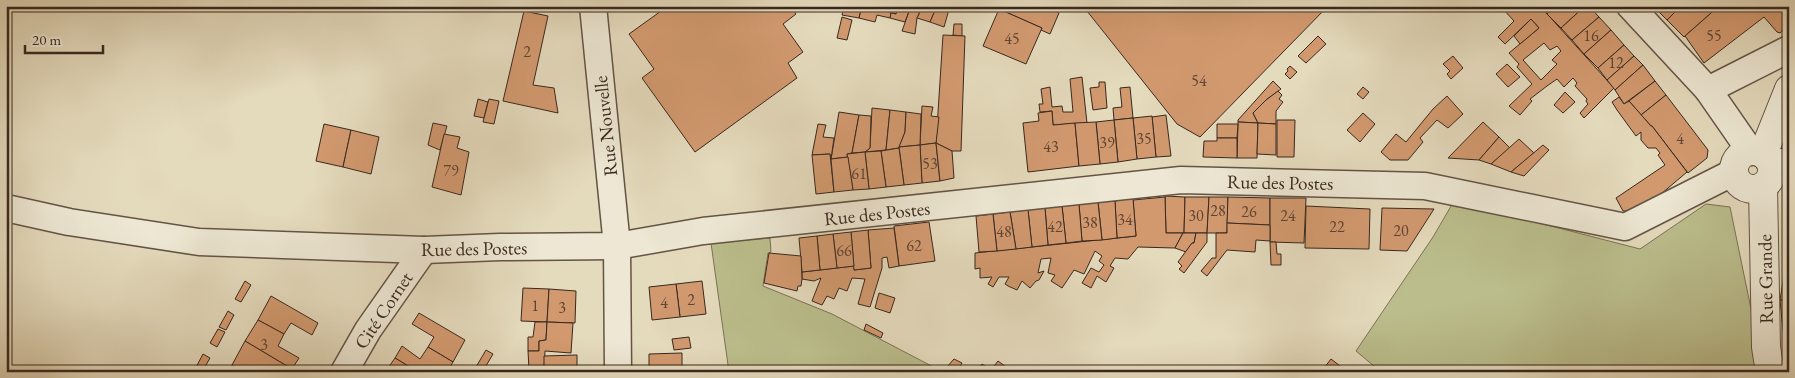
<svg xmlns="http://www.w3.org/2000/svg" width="1795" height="378" viewBox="0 0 1795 378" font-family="'EB Garamond',serif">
<rect width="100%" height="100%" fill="#e4dabc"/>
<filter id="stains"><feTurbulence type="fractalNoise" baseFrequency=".004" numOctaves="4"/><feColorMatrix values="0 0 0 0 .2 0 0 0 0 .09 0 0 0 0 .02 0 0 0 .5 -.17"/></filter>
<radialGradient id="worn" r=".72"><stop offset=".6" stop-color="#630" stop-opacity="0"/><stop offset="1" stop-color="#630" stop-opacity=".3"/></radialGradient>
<g fill="#bbbd8c" stroke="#7a7256">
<path d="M1454 201 1640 249 1706 204 1730 207 1764 372H1381L1356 351 1433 237Z"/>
<path d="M770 238 771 252 768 253 763 286 832 314 943 372H729L711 243Z"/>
</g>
<g fill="#d2996f" stroke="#39281f" fill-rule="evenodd">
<path d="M668 6H790L796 14 783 24 803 52 788 63 797 78 695 152 642 78 654 69 629 34Z"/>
<path d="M844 6H862L859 18 842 15Z"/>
<path d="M862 6H877L891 13 890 18 877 15 875 22 859 18Z"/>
<path d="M886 6H899L896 14 885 10Z"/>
<path d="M899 6H911L905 22 890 18 891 13 896 14Z"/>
<path d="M911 6H923L917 18 915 34 902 31Z"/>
<path d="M923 6H937L930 22 917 18Z"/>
<path d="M937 6H950L944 27 930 22Z"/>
<path d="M1002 6H1044L1059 13 1050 34 1041 30 1042 28 1001 10Z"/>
<path d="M1083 6H1328L1200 137 1177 124Z"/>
<path d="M1506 6H1540L1614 88 1584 118 1580 113 1588 104 1586 101 1587 99 1575 86 1577 83 1573 78 1564 87 1557 79 1547 86 1530 99 1532 101 1520 115 1509 106 1532 84 1517 67 1519 64 1509 53 1539 28 1531 19 1505 44 1498 37 1514 21 1503 9ZM1544 43 1550 50 1557 46 1561 51 1552 60 1557 64 1541 80 1523 60Z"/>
<path d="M1540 6H1555L1547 14Z"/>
<path d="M1555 6H1585L1561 28 1547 14Z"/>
<path d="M1585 6H1589L1599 17 1572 40 1561 28Z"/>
<path d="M1657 6H1681L1667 20 1655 8Z"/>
<path d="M1681 6H1719L1684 37 1667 20Z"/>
<path d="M1719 6H1785L1789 10V25L1780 33 1777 32 1764 17 1704 63 1685 36Z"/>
<path d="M999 9 1042 28 1026 64 983 46Z"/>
<path d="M524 11 548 16 533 85 554 88 558 113 503 101Z"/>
<path d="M842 17 852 20 847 40 837 38Z"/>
<path d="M1599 17 1611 30 1584 54 1572 40Z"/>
<path d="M1531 19 1539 28 1520 44 1514 36Z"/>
<path d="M954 24H962V36L953 35Z"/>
<path d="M1611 30 1624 45 1598 68 1584 54Z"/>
<path d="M943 35 965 36 961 151H952L936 143Z"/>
<path d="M1318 36 1326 44 1306 63 1298 56Z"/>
<path d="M1624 45 1634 56 1607 80 1598 68Z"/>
<path d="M1453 56 1463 68 1451 79 1447 74 1450 71 1443 64Z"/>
<path d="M1634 56 1643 65 1615 90 1607 80Z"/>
<path d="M1507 64 1520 77 1508 87 1496 74Z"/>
<path d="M1643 65 1655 81 1624 104 1615 90Z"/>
<path d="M1290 66 1297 72 1290 79 1285 74 1288 71 1287 69Z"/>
<path d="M1082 77 1087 123 1053 125 1052 111 1040 112 1039 104H1043L1041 89 1050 87 1052 107 1062 106 1063 112H1073L1070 79Z"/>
<path d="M1273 81 1281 89 1266 100 1253 113 1258 123 1238 122V120Z"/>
<path d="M1655 81 1666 95 1641 115 1629 101Z"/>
<path d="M1099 82H1105L1107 108 1093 110 1090 88 1099 87Z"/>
<path d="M1130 87 1133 118 1114 120 1113 108 1122 107 1120 88Z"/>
<path d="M1363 87 1369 92 1363 99 1357 94Z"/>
<path d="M1278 91 1282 95 1279 99 1283 102 1276 111V124L1258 123 1253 113 1266 100Z"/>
<path d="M1565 92 1575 102 1563 113 1554 105Z"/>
<path d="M1666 95 1708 150 1707 158 1688 173 1652 126H1651L1641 115Z"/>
<path d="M1447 96 1463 114 1448 128 1437 120 1420 138 1423 142 1408 160H1390L1381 152 1396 134 1406 142 1433 109Z"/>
<path d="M1619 97 1624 104 1629 101 1651 126H1652L1687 172 1661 194 1630 211H1623L1616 198 1665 165 1658 155 1660 153 1656 148H1648L1641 140V132L1636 136 1617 110 1612 102Z"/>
<path d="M478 99 488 102 484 118 474 116Z"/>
<path d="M489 99 499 101 494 124 483 122Z"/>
<path d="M922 106 933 107 931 116 939 117 936 143 920 145Z"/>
<path d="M872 108 890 110 886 150 865 152 870 148Z"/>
<path d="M890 110 906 112 905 132 899 148 886 150Z"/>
<path d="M1052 111 1053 125 1075 123 1079 166 1028 172 1023 123 1039 121 1038 113Z"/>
<path d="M839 112 859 115 852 153 847 154 848 157 831 159Z"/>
<path d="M906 112 921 114 920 145 899 147 905 132Z"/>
<path d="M1363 113 1375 124 1360 142 1347 130Z"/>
<path d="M859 115 871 116 870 148 865 152 852 153Z"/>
<path d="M1166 115 1171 156 1156 157 1152 117Z"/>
<path d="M1152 116 1156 157 1137 159 1133 118Z"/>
<path d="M1133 118 1137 159 1118 162 1114 120Z"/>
<path d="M1114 120 1118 162 1100 164 1096 122Z"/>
<path d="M1277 120H1295L1294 157H1277Z"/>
<path d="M1096 122 1100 164 1079 166 1075 123Z"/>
<path d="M1238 122 1258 123 1257 158H1237Z"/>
<path d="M1483 122 1499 137 1479 160 1448 158Z"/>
<path d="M433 123 447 126 440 150 428 145Z"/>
<path d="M1258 123 1276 124V155L1257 154Z"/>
<path d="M324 124 351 130 343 167 316 161Z"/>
<path d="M818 124 826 125 823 137 834 138 831 159 830 154 812 155Z"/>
<path d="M1217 124H1238L1237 138H1217Z"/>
<path d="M351 130 379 137 371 174 343 167Z"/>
<path d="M444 134 460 137 457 148 469 152 461 195 432 187Z"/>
<path d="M1499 137 1510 148 1491 164 1479 160Z"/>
<path d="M1217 138H1237V158L1203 157 1204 141H1217Z"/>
<path d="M1519 139 1534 153 1511 172 1491 164Z"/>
<path d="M936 143 940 181 922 183 920 145Z"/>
<path d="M936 143 952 151 954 178 940 181Z"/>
<path d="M920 145 922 183 904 185 899 147Z"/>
<path d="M1543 145 1549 150 1524 176 1511 172Z"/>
<path d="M899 148 904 185 886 187 881 151Z"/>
<path d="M881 151 886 187 869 189 865 152Z"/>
<path d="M865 152 869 189 853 190 847 154Z"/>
<path d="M830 154 834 192 816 194 812 155Z"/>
<path d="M848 157 853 190 834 192 831 159Z"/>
<path d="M1165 196 1185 197 1184 233H1166Z"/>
<path d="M1165 197 1166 233H1183L1175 248 1138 247 1128 259 1115 258 1110 266 1114 268 1106 282 1097 276 1091 288 1082 283 1091 268 1099 272 1104 265 1099 261 1102 256 1095 251 1084 274 1074 270 1062 288 1051 281 1055 275 1048 273 1051 258 1041 259 1038 273 1044 271 1039 280 1036 281 1030 288 1022 281 1017 290 1008 286 1005 284 1009 277H999L993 287 988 284 992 277 980 278V268L975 269V253L1136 236 1133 200Z"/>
<path d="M1185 197H1209L1207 233H1184Z"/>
<path d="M1209 197H1228L1227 233H1207Z"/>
<path d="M1228 197 1270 198V225L1227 223Z"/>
<path d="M1133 198 1136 236 1117 238 1115 201Z"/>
<path d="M1270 198H1306L1304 243 1270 242Z"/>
<path d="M1115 201 1117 238 1102 240 1098 202Z"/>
<path d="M1098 202 1102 240 1082 241 1079 204Z"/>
<path d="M1079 204 1082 241 1066 243 1062 206Z"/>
<path d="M1062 206 1066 243 1048 245 1045 208Z"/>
<path d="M1306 206 1370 209 1369 249 1305 248Z"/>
<path d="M1045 208 1048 245 1032 247 1028 210Z"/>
<path d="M1382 208 1434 209 1407 251 1380 250Z"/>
<path d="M1028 210 1032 247 1016 249 1010 212Z"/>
<path d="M1010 212 1016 249 997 251 993 214Z"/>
<path d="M993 214 997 251 979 252 976 216Z"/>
<path d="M929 222 935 261 899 266 894 226Z"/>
<path d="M1227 223 1270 225V241L1256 240 1255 252 1227 250 1207 276 1201 271 1212 258H1216V233H1227Z"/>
<path d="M894 228 899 266 889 268 887 257 882 258V268L870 307 858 304 865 279 852 278 847 291 839 288 834 299 827 296 822 305 812 301 821 278 814 281 802 279V272L854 266V270L871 268 868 230Z"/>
<path d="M868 230 871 268 854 270 851 232Z"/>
<path d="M851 232 854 266 837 268 833 234Z"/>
<path d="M1183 233H1196L1194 243H1192L1186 252 1175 248Z"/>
<path d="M1196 233H1207V242L1184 273 1179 269 1182 266 1178 262 1192 243H1194Z"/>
<path d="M833 234 837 268 820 270 817 236Z"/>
<path d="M817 236 820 270 802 272 799 238Z"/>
<path d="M1270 242H1276L1277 254H1281V265H1271Z"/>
<path d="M1788 247H1789V268L1785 267Z"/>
<path d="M769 253 801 256 802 279 801 286H798L797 291 764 283Z"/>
<path d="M1785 267 1789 268V283L1783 282Z"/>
<path d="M245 281 251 285 241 302 235 299Z"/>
<path d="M702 281 706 314 680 317 676 284Z"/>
<path d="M1783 282 1789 283V301L1780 300Z"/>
<path d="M676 284 680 317 652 320 649 287Z"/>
<path d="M523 288 549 289 547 322 521 321Z"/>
<path d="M549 289 576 291 575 323 547 322Z"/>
<path d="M879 293 895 298 890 313 875 308Z"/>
<path d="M271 296 318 323 312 335 291 323 284 334 258 320Z"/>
<path d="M1780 300 1789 301V321H1782Z"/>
<path d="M228 311 234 315 226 330 219 327Z"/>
<path d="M419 313 465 340 453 362 428 347 434 337 412 324Z"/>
<path d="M258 320 284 334 278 346 299 358 292 369 245 341Z"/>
<path d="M1782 321H1789V336L1784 337Z"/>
<path d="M535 322H547L546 340 539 341V351H528V337H533Z"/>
<path d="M547 322 573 323 571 353 545 351 544 372H515L529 369 528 351H539V341L546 340Z"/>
<path d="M866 324 883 333 881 338 864 330Z"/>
<path d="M218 329 225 332 217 347 210 343Z"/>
<path d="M1789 336V369H1786L1784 337Z"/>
<path d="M689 337 691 348 674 350 672 339Z"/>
<path d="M245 341 292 369 291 372H273L266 367 263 372H243L232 365Z"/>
<path d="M402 346 420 359 428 347 453 362 447 372H418L395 358Z"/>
<path d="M486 350 493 354 483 371 476 367Z"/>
<path d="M682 353V372H649V354Z"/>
<path d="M203 354 210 358 202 372H195L194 371Z"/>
<path d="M577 355V372H544V356Z"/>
<path d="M395 358 418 372H394L388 368Z"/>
<path d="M954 359 962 363 957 372 946 368Z"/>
<path d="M1331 359 1348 372H1321Z"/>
<path d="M998 361 1009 369 1007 372H976L982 364 991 370Z"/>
<path d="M232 365 243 372H228Z"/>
</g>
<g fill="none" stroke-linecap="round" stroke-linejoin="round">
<defs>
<g id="minor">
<path d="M593 6 617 246 618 372"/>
<path d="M1630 6 1708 90 1751 152"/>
<path d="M1708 90 1789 49"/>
<path d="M1769 161 1789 163"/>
<path d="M6 208 69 222 199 242 424 250 500 247 617 246 703 231 1181 180 1425 186 1625 227 1734 172"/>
<path d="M344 372 368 330 424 250"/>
</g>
<g id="tertiary">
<circle cx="1753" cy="170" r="19"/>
<path d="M1763 154 1789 89"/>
<path d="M1763 187 1766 347 1770 372"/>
</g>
</defs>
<use href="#minor" stroke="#645446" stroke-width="29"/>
<use href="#tertiary" stroke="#645446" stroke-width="30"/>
<use href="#minor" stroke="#ede7d3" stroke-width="26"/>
<use href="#tertiary" stroke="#ede7d3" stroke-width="28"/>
</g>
<g text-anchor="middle" stroke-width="5" stroke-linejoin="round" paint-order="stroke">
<g font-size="16" fill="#5f4433">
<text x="1591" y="41">16</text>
<text x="1714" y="41">55</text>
<text x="1012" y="44">45</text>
<text x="527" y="57">2</text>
<text x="1616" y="68">12</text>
<text x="1199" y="86">54</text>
<text x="1144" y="144">35</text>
<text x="1680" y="144">4</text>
<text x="1107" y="148">39</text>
<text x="1051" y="152">43</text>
<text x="930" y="169">53</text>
<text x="451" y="176">79</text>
<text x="859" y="179">61</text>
<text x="1218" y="216">28</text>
<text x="1249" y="217">26</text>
<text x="1196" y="221">30</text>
<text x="1288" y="221">24</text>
<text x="1125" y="225">34</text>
<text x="1090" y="228">38</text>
<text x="1055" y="232">42</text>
<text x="1337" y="232">22</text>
<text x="1401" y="236">20</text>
<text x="1004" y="237">48</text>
<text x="914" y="251">62</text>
<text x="844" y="256">66</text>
<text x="691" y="305">2</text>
<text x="664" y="308">4</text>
<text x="535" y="311">1</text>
<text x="562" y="313">3</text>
<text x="264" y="350">3</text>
</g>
<g font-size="19" fill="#39281f" stroke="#ede7d3">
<text transform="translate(605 126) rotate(-96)" y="7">Rue Nouvelle</text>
<text transform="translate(1280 182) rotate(1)" y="7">Rue des Postes</text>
<text transform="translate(877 213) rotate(-6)" y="7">Rue des Postes</text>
<text transform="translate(474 248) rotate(-1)" y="7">Rue des Postes</text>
<text transform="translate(1765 279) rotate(-91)" y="7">Rue Grande</text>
<text transform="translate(383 310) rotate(-56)" y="7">Cité Cornet</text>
</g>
</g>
<rect width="1795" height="378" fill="none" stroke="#e4dabc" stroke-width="25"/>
<rect x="8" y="8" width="1780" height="363" fill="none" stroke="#39281f" stroke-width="2.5"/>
<rect x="12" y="12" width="1770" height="353" fill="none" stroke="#39281f"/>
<path d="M25 45v8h78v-8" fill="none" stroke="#39281f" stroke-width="2.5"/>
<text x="32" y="45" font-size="15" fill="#39281f" stroke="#ede7d3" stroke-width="4" paint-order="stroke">20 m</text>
<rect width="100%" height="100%" filter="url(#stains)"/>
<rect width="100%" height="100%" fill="url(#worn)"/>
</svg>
